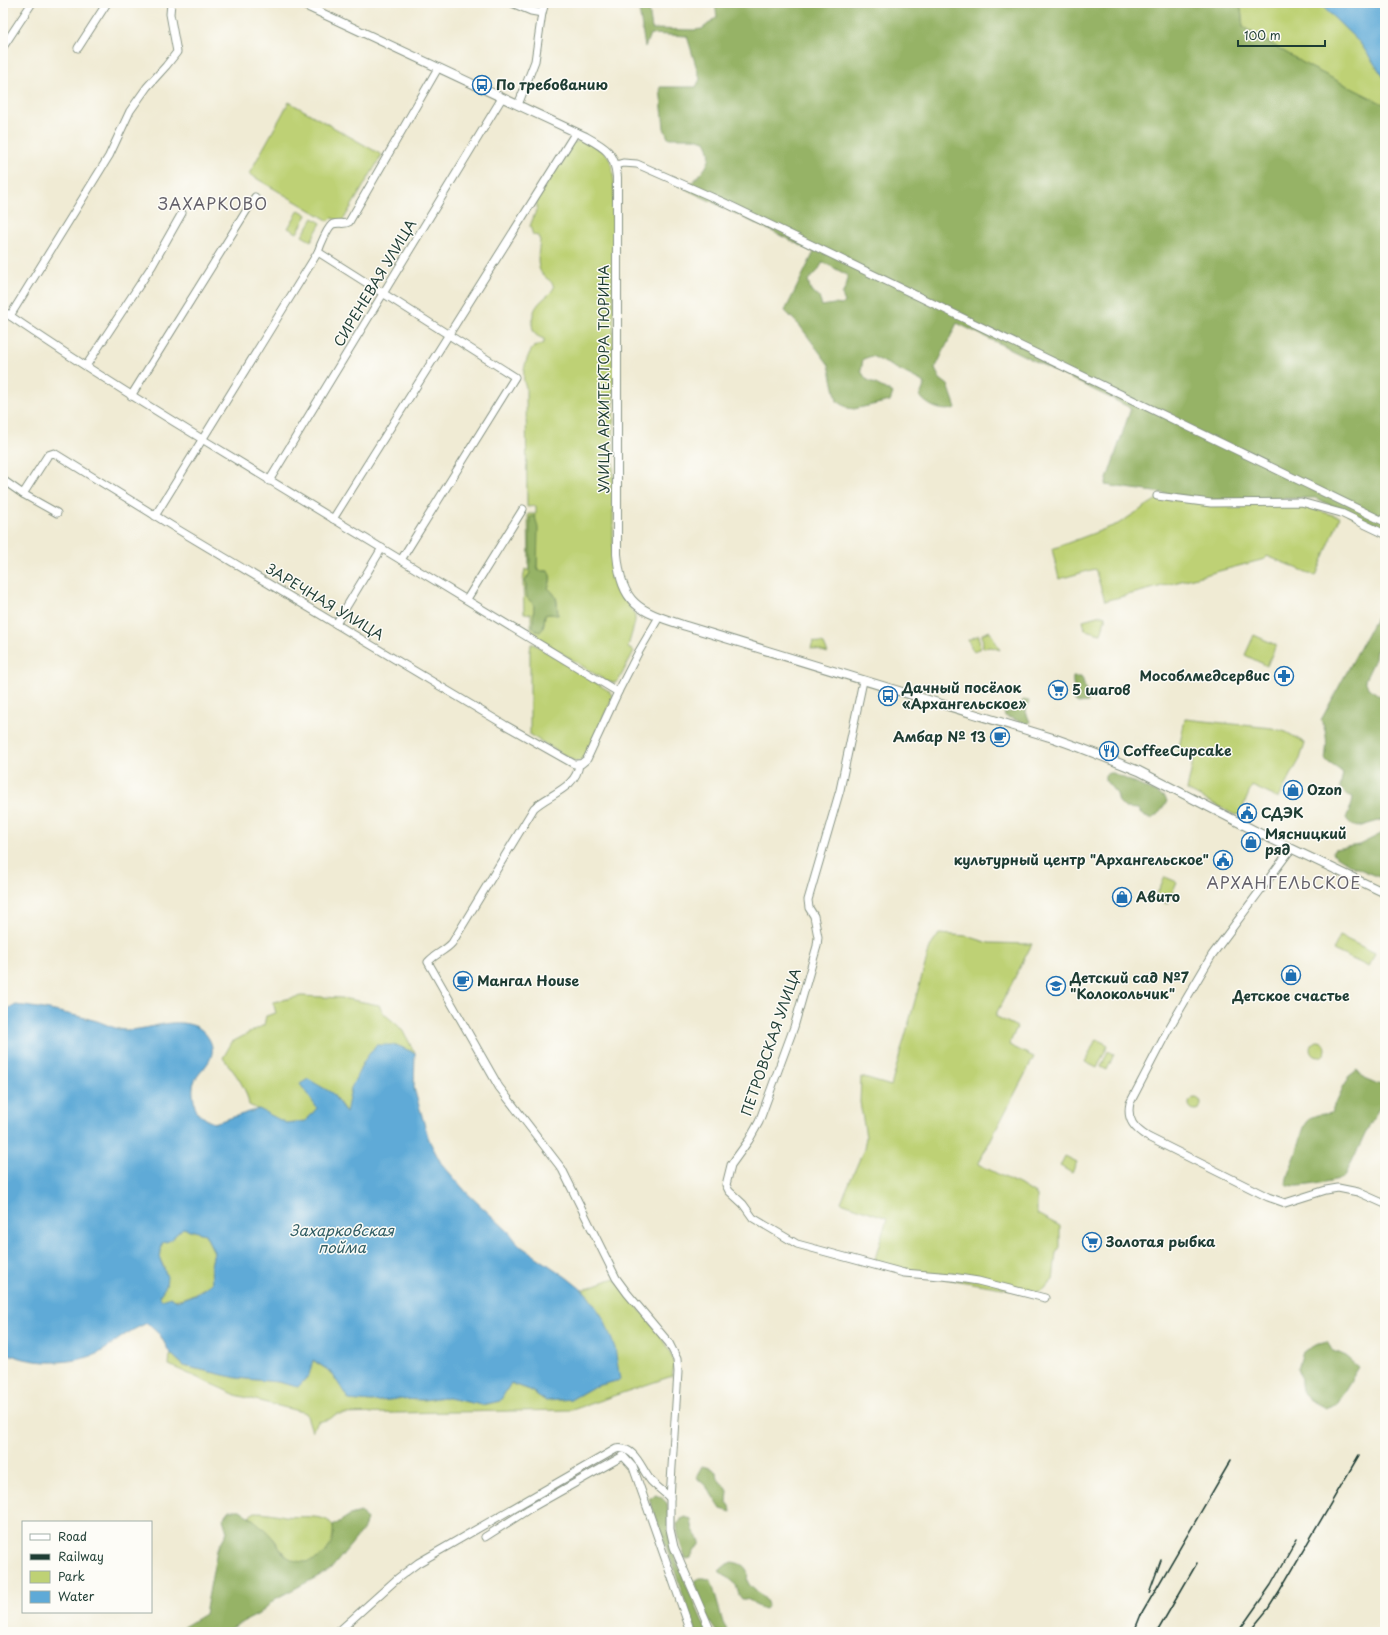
<svg xmlns="http://www.w3.org/2000/svg" width="1388" height="1635" viewBox="0 0 1388 1635" font-family="'Playpen Sans',sans-serif">
<rect width="100%" height="100%" fill="#fdfcf7"/>
<filter id="ink" filterUnits="userSpaceOnUse"><feTurbulence type="fractalNoise" baseFrequency=".025" numOctaves="2"/><feDisplacementMap in="SourceGraphic" scale="8" xChannelSelector="R" yChannelSelector="G"/><feConvolveMatrix kernelMatrix="1 2 1 2 8 2 1 2 1" color-interpolation-filters="sRGB"/></filter>
<filter id="wash" filterUnits="userSpaceOnUse"><feTurbulence type="fractalNoise" baseFrequency=".012" numOctaves="4" result="noise"/><feDisplacementMap in="SourceGraphic" scale="16" xChannelSelector="R" yChannelSelector="G"/><feGaussianBlur stdDeviation="0.9" result="paint"/><feColorMatrix in="noise" values="0 0 0 0 0 0 0 0 0 0 0 0 0 0 0 0 0 1.4 0 .05"/><feComposite in="paint" operator="in"/></filter>
<g filter="url(#wash)">
<rect width="100%" height="100%" fill="#f0ebd4"/>
<g fill="#bed175" stroke="#6e8754" fill-rule="evenodd">
<path d="M1236 3H1319L1360 43 1385 79V105L1310 67 1243 27 1241 9Z"/>
<path d="M289 102 382 155 342 222 332 218 329 221 249 174Z"/>
<path d="M581 140C591 144 606 149 610 160 613 166 613 175 614 182L613 563C616 575 619 588 624 599 627 605 635 611 635 618 636 623 629 640 628 648L634 651 619 680 614 683 606 681 531 634V614L524 613 523 580 525 569 529 571 528 514H536V506L527 507 526 387C520 377 526 358 532 349 534 346 541 345 544 343V339C541 338 537 336 535 334 530 328 532 312 537 306 542 298 551 295 554 287 551 280 548 280 543 275 535 267 539 250 540 240L538 236 533 235 530 226 537 208 536 200 573 141 575 143ZM537 549V567L539 571H548C552 578 551 581 548 588 559 597 557 601 558 615L549 614 545 615 544 624 533 627 534 604 527 598 525 581 530 573Z"/>
<path d="M299 210 307 215 297 233 288 228Z"/>
<path d="M313 218 321 223 311 241 302 236Z"/>
<path d="M1157 499 1299 505 1340 517 1316 576 1267 556 1265 559 1105 601 1095 569 1059 579 1052 549 1118 524Z"/>
<path d="M1101 615 1106 616 1101 634 1085 630 1083 620Z"/>
<path d="M990 631 1000 650 991 647 983 648 982 634Z"/>
<path d="M979 635 980 649 973 651 968 640Z"/>
<path d="M1254 635 1276 645 1267 666 1245 655Z"/>
<path d="M813 641 824 644 828 653 811 648Z"/>
<path d="M531 644H534L609 691 613 697 584 758 576 762 530 735V652Z"/>
<path d="M1185 719 1272 728 1286 732 1305 743 1300 759 1278 798 1252 786 1240 814 1235 815 1187 790 1194 757 1178 753Z"/>
<path d="M1165 877 1177 882 1167 904 1155 898Z"/>
<path d="M939 934 967 936 989 943 1032 944 995 1016 1017 1027 1009 1045 1034 1057 978 1164 1024 1187 1037 1195V1214L1060 1226V1247L1056 1253 1053 1280 1041 1291 1033 1293 911 1273 874 1262 887 1218 841 1202 864 1149 866 1137 860 1102 861 1077 891 1086 930 947Z"/>
<path d="M1340 936 1375 953 1369 967 1333 950Z"/>
<path d="M301 996 342 998 379 1005C383 1016 395 1021 402 1030 407 1037 411 1046 415 1053L396 1045 351 1088 347 1113 332 1093 312 1100 317 1108 306 1121 286 1123 249 1105C247 1087 234 1072 223 1058L232 1042 264 1025 266 1016 276 1013 273 1002Z"/>
<path d="M1096 1039 1108 1045 1097 1068 1085 1062Z"/>
<circle cx="1318" cy="1049" r="8"/>
<path d="M1108 1051 1114 1054 1107 1070 1101 1067Z"/>
<circle cx="1195" cy="1104" r="6"/>
<path d="M1065 1156 1077 1162 1072 1173 1060 1166Z"/>
<path d="M183 1228 205 1234 214 1252 211 1266 212 1283C193 1295 184 1301 161 1300L159 1295 166 1286 164 1267 160 1259 162 1242 169 1241Z"/>
<path d="M614 1278 658 1332 670 1352 674 1365 672 1376 572 1410 336 1414 330 1419 318 1422 312 1431 306 1413 236 1395 169 1365 170 1353 184 1366 237 1378 278 1382 298 1387 309 1375 312 1360 331 1372 350 1400 371 1402 397 1399 424 1400 443 1397 483 1405 500 1401 510 1383 530 1390 546 1401 572 1399 593 1387 620 1380 604 1319 586 1293 582 1290Z"/>
<path d="M255 1512C266 1512 275 1514 285 1516 297 1518 321 1514 330 1522 341 1533 327 1556 316 1561 310 1563 300 1563 294 1561 283 1557 279 1544 272 1537 265 1529 256 1523 249 1516Z"/>
</g>
<g fill="#96b366" stroke="#5a784d" fill-rule="evenodd">
<path d="M638 3H648L652 29 694 30 702 29 717 17 715 3H1236L1241 8 1243 27 1310 67 1385 105V532L1315 498 1211 500 1105 485 1131 408 957 323 935 369 940 379 948 385 956 408C944 413 928 407 920 396L925 383 872 356 863 359 861 371 866 379 893 393 890 401 854 409 848 408 837 401 829 365 800 326 785 311 814 252 686 189C700 173 718 163 705 141L694 138H668L664 128 660 87H696L700 79 687 36 650 34 645 47ZM823 262 847 275V284L842 295 845 302 842 305 834 304 822 306 818 295 811 292 808 280 817 272Z"/>
<path d="M535 516 538 528 537 567 539 571H548C552 578 550 581 548 588 559 598 556 601 558 615L549 614 545 615 543 629 540 632 536 631 533 627 534 604 527 598 526 585 525 581 530 573V517Z"/>
<path d="M1377 616 1385 620V647L1376 651 1375 659 1365 680 1368 687 1385 700V819L1358 827 1351 825 1346 818 1352 804 1353 797 1346 794 1340 788 1343 773C1337 767 1330 765 1325 759 1327 745 1328 734 1321 720Z"/>
<path d="M1073 677H1081L1083 680 1088 702 1078 703 1075 701C1075 693 1072 682 1073 677Z"/>
<path d="M1023 700 1029 701 1026 712 1030 722 1027 724 1005 716 1004 713C1017 711 1017 711 1023 700Z"/>
<path d="M1109 773H1113L1165 797 1167 801C1164 808 1158 815 1151 819L1143 816 1138 809 1125 808 1119 802 1117 794 1105 780V775Z"/>
<path d="M1385 832V876L1382 878 1352 866 1332 853 1334 849 1359 845Z"/>
<path d="M1357 1070 1364 1078 1385 1087V1098L1370 1124 1345 1176 1340 1179C1327 1181 1297 1190 1286 1184 1288 1169 1293 1164 1297 1151 1301 1140 1302 1124 1312 1117 1318 1114 1325 1114 1331 1113L1348 1077Z"/>
<path d="M1327 1342 1332 1350 1346 1356 1359 1367 1337 1403 1325 1408C1319 1404 1304 1398 1302 1390 1300 1382 1302 1376 1298 1368L1303 1352 1316 1345Z"/>
<path d="M702 1466 713 1469 717 1473 718 1478 721 1483 725 1486 728 1491 727 1502 730 1506 731 1512 721 1509 706 1486 698 1479 697 1475Z"/>
<path d="M656 1495 662 1498 667 1503 672 1551 707 1632H696L649 1498Z"/>
<path d="M230 1510H240C251 1517 263 1527 272 1537 277 1543 280 1550 285 1555 296 1564 311 1564 321 1556 331 1549 334 1537 333 1526L350 1515 361 1512 367 1520 363 1530 330 1570 275 1599 259 1614 224 1632H175L205 1614 217 1550 227 1532 223 1519Z"/>
<path d="M686 1517 691 1520 693 1530 700 1540V1545L696 1548 691 1558 686 1559C681 1548 677 1535 677 1523L681 1519Z"/>
<path d="M732 1562C737 1563 743 1564 746 1569 750 1574 745 1579 749 1584 754 1592 765 1594 768 1605L765 1609C755 1607 752 1598 742 1599L739 1595 736 1585 719 1571 727 1564Z"/>
<path d="M700 1578H705L711 1580 723 1623 726 1628 727 1632H717C705 1619 700 1598 695 1581Z"/>
</g>
<g fill="#5faad7" stroke="#3f7486" fill-rule="evenodd">
<path d="M1319 3H1385V79L1360 43Z"/>
<path d="M16 1005C44 1008 70 1014 97 1021 106 1024 117 1030 126 1030 151 1030 170 1017 195 1026 203 1029 211 1039 212 1047 215 1064 194 1073 193 1087 192 1095 195 1104 196 1112L209 1121 214 1123 259 1109 286 1123 306 1121 317 1108 300 1084 308 1079 332 1093 346 1113 351 1088 364 1061 376 1045H396L415 1053 414 1088 429 1140 441 1163 467 1193 509 1232 519 1245 566 1277 586 1293 604 1319 615 1348 620 1380 593 1387 572 1399 546 1401 530 1390 511 1383 500 1401 482 1405 443 1397 424 1400 397 1399 371 1402 349 1400 331 1372 313 1360 309 1375 298 1387 278 1382 237 1378 184 1366 170 1353 160 1335 147 1323C141 1326 134 1329 128 1333 117 1339 106 1351 94 1355 67 1365 28 1365 3 1351V1010ZM183 1228 205 1234 214 1252 211 1266 212 1283 198 1293 177 1301 170 1297 161 1300 160 1295 166 1286 167 1277 160 1259 162 1243 169 1241Z"/>
</g>
</g>
<g filter="url(#ink)">
<g fill="none" stroke-linecap="round" stroke-linejoin="round">
<defs>
<g id="minor">
<path d="M512 3 531 11 542 13"/>
<path d="M3 47 32 3"/>
<path d="M78 48 107 3"/>
<path d="M518 105 535 61 542 13 545 3"/>
<path d="M616 165 623 163 637 164 723 202 1385 522"/>
<path d="M318 252 515 377 401 560"/>
<path d="M3 311C68 356 135 398 202 439 340 524 480 607 618 692L638 653 659 617"/>
<path d="M10 316 109 156 130 111 147 87 166 66 177 52 170 14 171 3"/>
<path d="M86 366 152 266 182 213"/>
<path d="M131 396 255 197"/>
<path d="M3 480 23 494 48 455 54 453 172 526 505 725 574 764H581L587 759 618 692"/>
<path d="M269 481 502 98"/>
<path d="M23 494 57 513"/>
<path d="M1157 496 1211 503 1301 502 1341 513 1385 534"/>
<path d="M155 516 318 252C320 246 328 226 333 224 339 222 344 225 349 222L438 68"/>
<path d="M333 519 576 132"/>
<path d="M467 599 523 509"/>
<path d="M336 624 382 548"/>
<path d="M863 681 840 790 808 900 809 908 814 916 818 937 817 946 794 1027 759 1122 749 1140 731 1165 726 1185 729 1191 743 1204 753 1218 797 1244 904 1273 952 1277 978 1281 1045 1298"/>
<path d="M579 764C577 788 549 794 534 808L452 943C445 951 435 954 428 962L499 1087 562 1169 616 1278 627 1293 669 1343 677 1359 678 1372 670 1498V1529L674 1547 711 1632"/>
<path d="M1291 849 1212 955 1168 1030 1130 1103C1126 1120 1135 1129 1148 1137L1268 1197 1285 1203 1326 1190 1338 1188 1358 1192 1385 1204"/>
<path d="M485 1537 529 1509 623 1456 633 1467 691 1632"/>
<path d="M338 1632 398 1578 418 1563 616 1449C635 1445 641 1469 651 1481 657 1487 664 1492 670 1498"/>
</g>
<path id="tertiary" d="M300 3 584 136C604 147 615 152 617 177V554C622 607 640 611 686 626L1056 739 1081 748 1139 771 1267 837 1385 893"/>
</defs>
<use href="#minor" stroke="#889484" stroke-width="9"/>
<use href="#tertiary" stroke="#889484" stroke-width="10"/>
<use href="#minor" stroke="#fff" stroke-width="7"/>
<use href="#tertiary" stroke="#fff" stroke-width="8"/>
<g stroke="#1f3d34" stroke-width="1.5">
<path d="M1149 1593 1161 1560"/>
<path d="M1141 1615 1231 1460"/>
<path d="M1134 1632 1142 1612"/>
<path d="M1157 1632 1197 1563"/>
<path d="M1238 1632 1271 1585 1297 1539"/>
<path d="M1249 1632 1268 1609 1280 1590 1359 1455"/>
</g>
</g>
</g>
<defs>
<symbol id="bus-ring" viewBox="-11 -11 22 22"><circle r="9.5" fill="#fdfcf7" stroke="#1f6fb2" stroke-width="1.5"/><path d="M-5-6H5V4H4V6H2V4H-2V6H-4V4H-5ZM-3.5-4V0h7V-4ZM-3.5 1.2v1.5H-2V1.2ZM2 1.2v1.5H3.5V1.2Z" fill="#1f6fb2"/></symbol>
<symbol id="pharmacy-ring" viewBox="-11 -11 22 22"><circle r="9.5" fill="#fdfcf7" stroke="#1f6fb2" stroke-width="1.5"/><path d="M-2-6h4v4h4v4h-4v4h-4v-4h-4v-4h4Z" fill="#1f6fb2"/></symbol>
<symbol id="supermarket-ring" viewBox="-11 -11 22 22"><circle r="9.5" fill="#fdfcf7" stroke="#1f6fb2" stroke-width="1.5"/><path d="M-6-5.5h2.5l.6 2H6L4.5 2H-2.5L-4.4-4H-6ZM-1.5 3.2a1.3 1.3 0 1 0 .1 0ZM3 3.2a1.3 1.3 0 1 0 .1 0Z" fill="#1f6fb2"/></symbol>
<symbol id="cafe-ring" viewBox="-11 -11 22 22"><circle r="9.5" fill="#fdfcf7" stroke="#1f6fb2" stroke-width="1.5"/><path d="M-5.5-4.5H6V0H3Q3 3.5 0 3.5H-2.5Q-5.5 3.5-5.5 0ZM3-3.2v2h1.7v-2ZM-6 4.5H4V6H-6Z" fill="#1f6fb2"/></symbol>
<symbol id="restaurant-ring" viewBox="-11 -11 22 22"><circle r="9.5" fill="#fdfcf7" stroke="#1f6fb2" stroke-width="1.5"/><path d="M-5-6h1v4h1v-4h1v4h1v-4h1v5L-1.5 .5V6h-2V.5L-5-1ZM5-6V6H3V1.5H1.5Q1.5-4 5-6Z" fill="#1f6fb2"/></symbol>
<symbol id="shop-ring" viewBox="-11 -11 22 22"><circle r="9.5" fill="#fdfcf7" stroke="#1f6fb2" stroke-width="1.5"/><path d="M-5-2.5h2.3a2.7 3.5 0 0 1 5.4 0H5L5.5 6h-11ZM-1.5-2.5h3a1.5 2.3 0 0 0-3 0Z" fill="#1f6fb2"/></symbol>
<symbol id="civic-ring" viewBox="-11 -11 22 22"><circle r="9.5" fill="#fdfcf7" stroke="#1f6fb2" stroke-width="1.5"/><path d="M-.6-6.5H3V-4.5H.6V-3L4-1V1h2V6H-6V1h2V-1L-.6-3ZM-1.2 2.5V6h2.4V2.5Z" fill="#1f6fb2"/></symbol>
<symbol id="school-ring" viewBox="-11 -11 22 22"><circle r="9.5" fill="#fdfcf7" stroke="#1f6fb2" stroke-width="1.5"/><path d="M0-5L7-2L0 1L-7-2ZM-4 1L0 2.5L4 1V4Q0 6-4 4Z" fill="#1f6fb2"/></symbol>
</defs>
<g fill-rule="evenodd">
<use href="#bus-ring" x="471" y="74" width="22" height="22"/>
<use href="#pharmacy-ring" x="1273" y="665" width="22" height="22"/>
<use href="#supermarket-ring" x="1047" y="679" width="22" height="22"/>
<use href="#bus-ring" x="877" y="685" width="22" height="22"/>
<use href="#cafe-ring" x="989" y="726" width="22" height="22"/>
<use href="#restaurant-ring" x="1098" y="740" width="22" height="22"/>
<use href="#shop-ring" x="1282" y="779" width="22" height="22"/>
<use href="#civic-ring" x="1236" y="802" width="22" height="22"/>
<use href="#shop-ring" x="1240" y="831" width="22" height="22"/>
<use href="#civic-ring" x="1212" y="849" width="22" height="22"/>
<use href="#shop-ring" x="1111" y="886" width="22" height="22"/>
<use href="#shop-ring" x="1280" y="964" width="22" height="22"/>
<use href="#cafe-ring" x="452" y="970" width="22" height="22"/>
<use href="#school-ring" x="1045" y="975" width="22" height="22"/>
<use href="#supermarket-ring" x="1081" y="1231" width="22" height="22"/>
</g>
<g text-anchor="middle" stroke-width="3" stroke-linejoin="round" paint-order="stroke">
<g font-size="14" font-weight="bold" fill="#1f3d34" stroke="#fdfcf7" text-anchor="start">
<text x="496" y="90">По требованию</text>
<text x="1270" y="681" text-anchor="end">Мособлмедсервис</text>
<text x="902" y="693">Дачный посёлок<tspan x="902" dy="16">«Архангельское»</tspan></text>
<text x="1072" y="695">5 шагов</text>
<text x="986" y="742" text-anchor="end">Амбар № 13</text>
<text x="1123" y="756">CoffeeCupcake</text>
<text x="1307" y="795">Ozon</text>
<text x="1261" y="818">СДЭК</text>
<text x="1265" y="839">Мясницкий<tspan x="1265" dy="16">ряд</tspan></text>
<text x="1209" y="865" text-anchor="end">культурный центр "Архангельское"</text>
<text x="1136" y="902">Авито</text>
<text x="1070" y="983">Детский сад №7<tspan x="1070" dy="16">"Колокольчик"</tspan></text>
<text x="477" y="986">Мангал House</text>
<text x="1291" y="1001" text-anchor="middle">Детское счастье</text>
<text x="1106" y="1247">Золотая рыбка</text>
</g>
<g font-size="14" fill="#1f3d34" stroke="#fdfcf7">
<text transform="translate(375 283) rotate(-59)" y="5">СИРЕНЕВАЯ УЛИЦА</text>
<text transform="translate(604 379) rotate(-90)" y="5">УЛИЦА АРХИТЕКТОРА ТЮРИНА</text>
<text transform="translate(325 602) rotate(31)" y="5">ЗАРЕЧНАЯ УЛИЦА</text>
<text transform="translate(771 1042) rotate(-71)" y="5">ПЕТРОВСКАЯ УЛИЦА</text>
</g>
<g font-size="15" font-style="italic" fill="#325e65" stroke="#fdfcf7">
<text x="342" y="1236">Захарковская<tspan x="342" dy="17">пойма</tspan></text>
</g>
<g font-size="16" letter-spacing="1" fill="#65626b" stroke="#fdfcf7">
<text x="213" y="210">ЗАХАРКОВО</text>
<text x="1284" y="889">АРХАНГЕЛЬСКОЕ</text>
</g>
</g>
<rect width="1388" height="1635" fill="none" stroke="#fdfcf7" stroke-width="16"/>
<rect x="22" y="1521" width="130" height="92" fill="#fdfcf7" stroke="#a4b0a9"/>
<rect x="30" y="1534" width="20" height="6" fill="#ffffff" stroke="#a4b0a9"/>
<text x="58" y="1541" font-size="12" fill="#1f3d34">Road</text>
<rect x="30" y="1554" width="20" height="6" fill="#1f3d34" stroke="#a4b0a9"/>
<text x="58" y="1561" font-size="12" fill="#1f3d34">Railway</text>
<rect x="30" y="1571" width="20" height="12" fill="#bed175" stroke="#a4b0a9"/>
<text x="58" y="1581" font-size="12" fill="#1f3d34">Park</text>
<rect x="30" y="1591" width="20" height="12" fill="#5faad7" stroke="#a4b0a9"/>
<text x="58" y="1601" font-size="12" fill="#1f3d34">Water</text>
<path d="M1238 40v6h87v-6" fill="none" stroke="#1f3d34" stroke-width="2"/>
<text x="1244" y="40" font-size="12" fill="#1f3d34" stroke="#fdfcf7" stroke-width="3" paint-order="stroke">100 m</text>
</svg>
